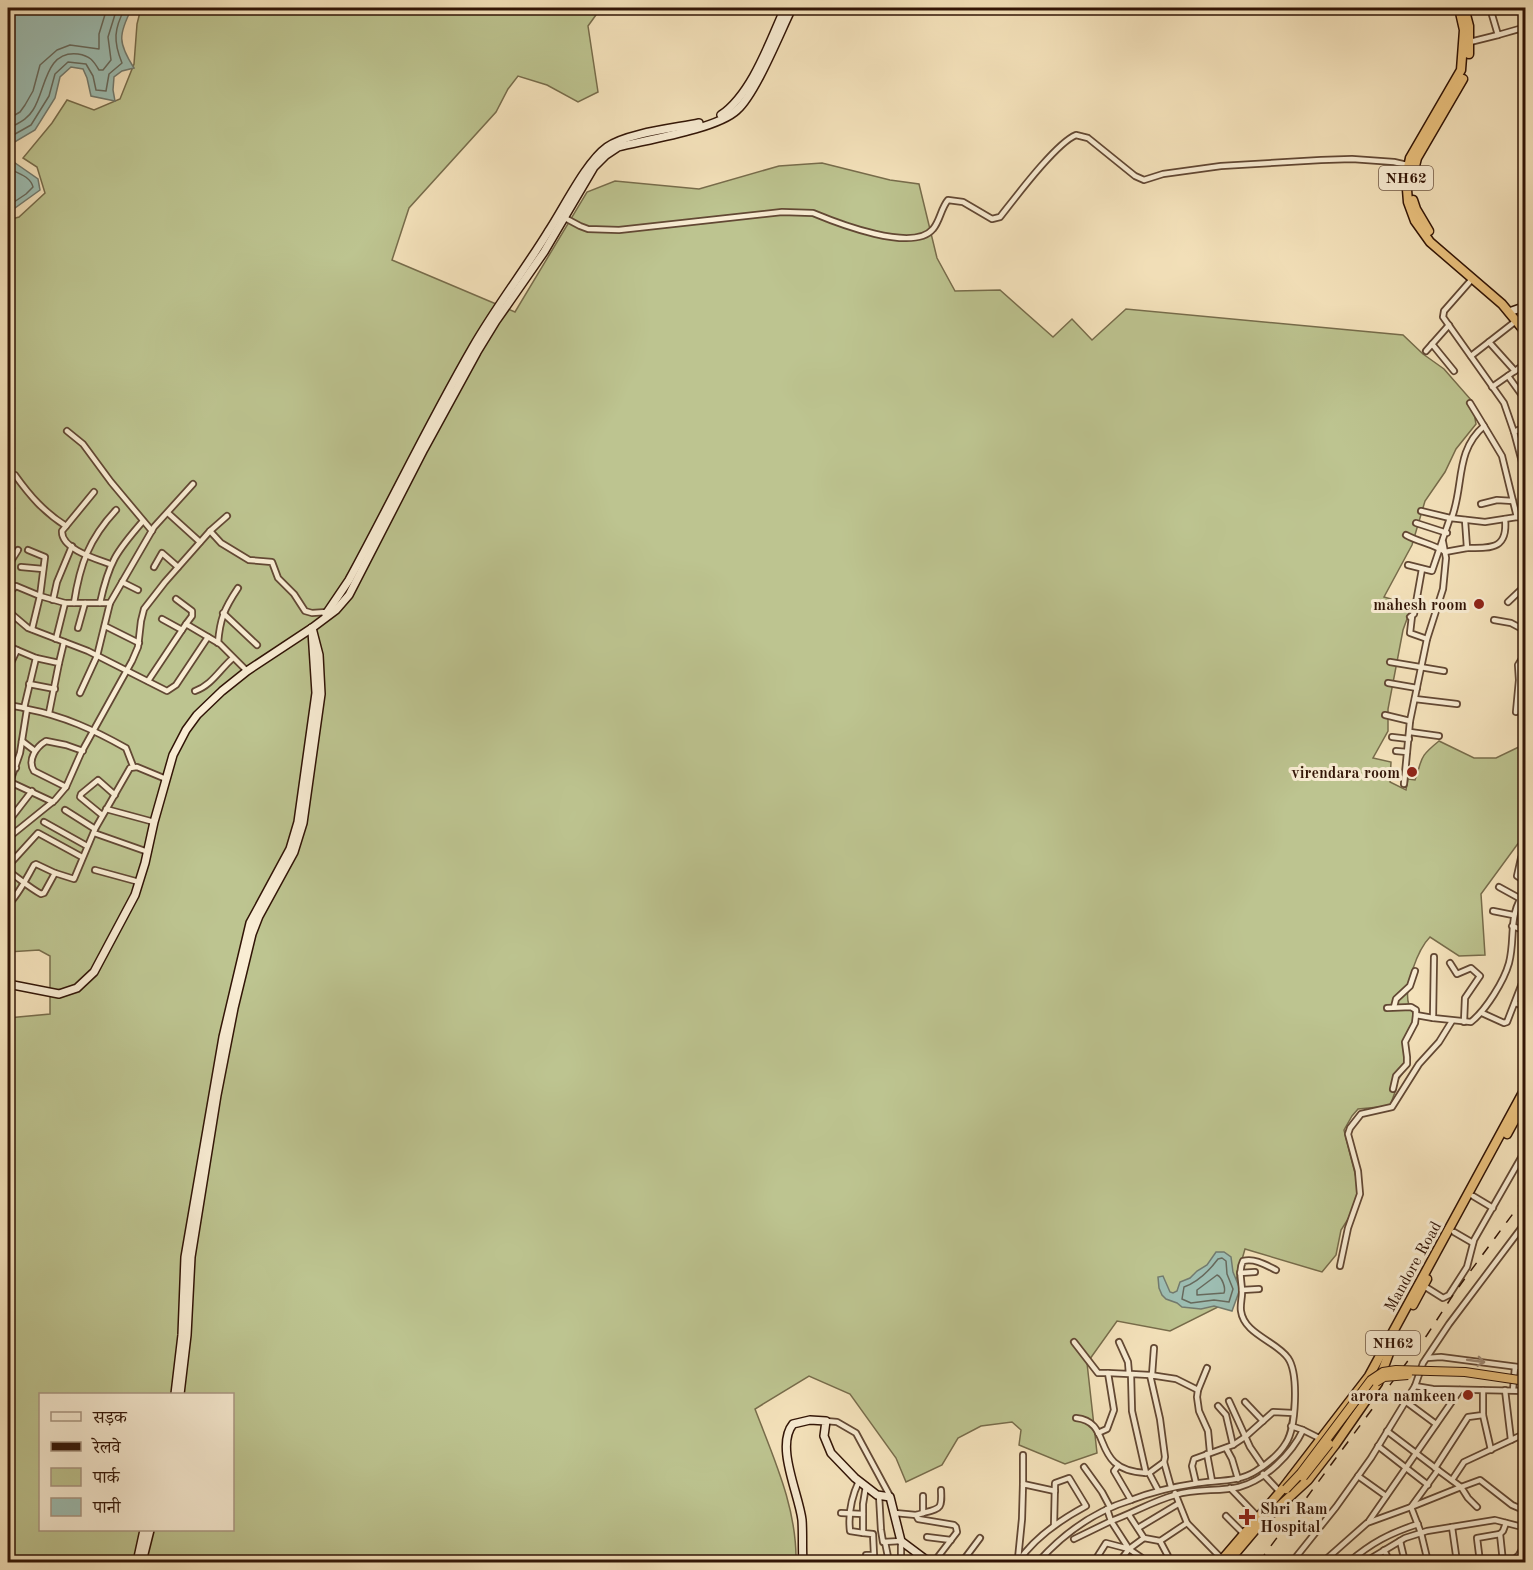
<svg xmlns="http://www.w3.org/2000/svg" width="1533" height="1570" viewBox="0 0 1533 1570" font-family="'Old Standard TT','Noto Serif Devanagari',serif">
<rect width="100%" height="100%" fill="#f6e4bd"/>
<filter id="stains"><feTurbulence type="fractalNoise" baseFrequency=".00333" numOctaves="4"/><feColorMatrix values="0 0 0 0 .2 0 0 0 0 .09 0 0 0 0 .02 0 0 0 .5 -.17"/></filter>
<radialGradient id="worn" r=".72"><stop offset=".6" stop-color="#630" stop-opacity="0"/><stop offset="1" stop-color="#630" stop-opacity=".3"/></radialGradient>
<path fill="#bdc490" stroke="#776c4b" stroke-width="1.5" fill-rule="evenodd" d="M141 8H601L588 26 598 92 578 102 547 85 518 76 508 89 496 112 409 208 392 260 515 312 587 192 615 181 699 189 779 166 822 163 890 180 919 184 937 258 955 291 1000 290 1053 337 1072 319 1092 340 1126 309 1403 335 1423 354 1444 369 1472 401 1476 424 1456 449 1445 472 1425 501 1412 545 1384 597 1412 605 1403 630 1388 709V731L1373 758 1391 762 1390 782 1406 790 1408 779 1415 780C1423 758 1418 758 1439 741L1474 758H1496L1525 744V834L1481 894 1485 955 1459 956 1430 937C1418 949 1403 988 1409 1005 1410 1009 1414 1013 1416 1018L1405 1048 1407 1067 1397 1081 1395 1092 1390 1106 1358 1109 1352 1116 1344 1130 1359 1189 1352 1213 1341 1230 1336 1255 1322 1272 1245 1249 1230 1301 1170 1331 1117 1321 1087 1363 1097 1453 1065 1464 1019 1445 1021 1430 1012 1422 981 1426 958 1438 942 1465 906 1482 896 1458 850 1394 809 1376 755 1409C774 1459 797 1508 796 1562H8V1018L50 1014V956L39 950 8 952V220L19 217 45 193 37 167 23 158 52 123 67 100 94 110 120 99 134 64 137 24ZM40 1394H232V1530H40Z"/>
<g fill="#9dbeb3" stroke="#727a6e" stroke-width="1.5">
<path d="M8 8H132C118 35 118 43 134 68L122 71 114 77 113 90 115 101 91 96 87 78 83 69 71 67 60 77 55 98 35 130 8 146Z"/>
<path d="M8 158 38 179 40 190 8 213Z"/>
<path d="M1216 1252H1224L1231 1257 1233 1272 1240 1289 1232 1311 1214 1306 1201 1309 1182 1307 1177 1303 1166 1299 1162 1295 1159 1288 1158 1277 1163 1276 1170 1292 1173 1293 1177 1291 1180 1282 1190 1278 1197 1271 1207 1265Z"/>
</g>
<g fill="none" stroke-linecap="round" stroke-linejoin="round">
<g stroke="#67695c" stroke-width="1.5">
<path d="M8 119 20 112 25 105 33 91 40 65 57 50 70 45 99 49V34L107 8"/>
<path d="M8 129C18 123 27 120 33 110 46 90 45 50 78 54 90 56 93 60 99 70H103L111 60 108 37 117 8"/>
<path d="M8 138 31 125 49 96 55 74 68 62 86 64 93 76 96 90 106 91 109 74 122 63C113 41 114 29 125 8"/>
<path d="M8 167C16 174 30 175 33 187L26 194 8 206"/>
<path d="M1222 1258 1226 1261 1227 1274 1233 1289 1229 1302 1214 1300 1191 1303 1182 1299 1184 1287C1198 1282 1209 1271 1218 1259Z"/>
<path d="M1217 1275C1222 1277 1226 1288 1224 1293L1197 1295V1290Z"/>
</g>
<defs>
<g id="street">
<path d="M1490 8 1498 35 1526 27"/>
<path d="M1470 42 1498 35"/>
<path d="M565 218 580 226 588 229 619 230 782 212 813 213C837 223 913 253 933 229 940 221 941 208 948 200L963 202 992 219 1000 217C1015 198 1056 143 1076 135L1088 138 1135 176 1144 180 1163 174 1221 166 1321 160 1352 159 1394 162 1407 165"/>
<path d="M1473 278 1444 311 1443 317 1504 403 1514 432 1526 426"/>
<path d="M1432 344 1454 371"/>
<path d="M1426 351 1449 325"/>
<path d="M1471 356 1489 342"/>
<path d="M1515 371 1489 342 1521 317"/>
<path d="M1508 376 1526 401"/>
<path d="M1492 387 1522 366 1526 371"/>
<path d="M67 431 83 444 111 482 152 531"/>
<path d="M1514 432 1526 477"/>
<path d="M8 475 12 474 15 475C30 496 44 512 66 526"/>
<path d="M94 492 62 531C61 549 96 559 110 564"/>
<path d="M1513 501 1517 517"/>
<path d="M8 504 11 508"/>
<path d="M1481 504 1497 500 1513 501 1502 456 1484 426"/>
<path d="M1421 511 1450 518"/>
<path d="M168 513 200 542"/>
<path d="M1452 517C1464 485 1455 451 1484 426L1470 403"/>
<path d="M1465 520 1467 548C1492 548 1508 549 1505 519"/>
<path d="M1416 523 1447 533"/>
<path d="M210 531 227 516"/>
<path d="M1406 535C1418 542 1434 544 1445 552L1467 548"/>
<path d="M1408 565 1432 571 1450 518 1485 522 1517 517 1526 518"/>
<path d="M8 566 18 550"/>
<path d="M21 567 43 569"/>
<path d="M154 567 162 553 178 567"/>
<path d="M122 582 138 590"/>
<path d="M8 594 16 586 40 596 45 557 28 550"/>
<path d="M176 599 192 611V616L186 624"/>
<path d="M53 600 57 582 72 546"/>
<path d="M1508 602 1526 585"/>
<path d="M74 603C80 564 89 539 116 510"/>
<path d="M100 603C109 562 116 552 143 521"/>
<path d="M8 611 28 628 88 651 167 691 176 685 208 637 220 644 247 671"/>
<path d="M223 613 257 645"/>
<path d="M1412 616 1410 633 1427 639"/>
<path d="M1410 617 1414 614 1422 569"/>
<path d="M1523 617 1526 612"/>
<path d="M162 619 182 630"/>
<path d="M1494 620 1511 623 1526 631"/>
<path d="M105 626 139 643"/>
<path d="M78 628 85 603"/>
<path d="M32 629 40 596 65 603"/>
<path d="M56 639 65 603H110"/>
<path d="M218 643C220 619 224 609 238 588"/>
<path d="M8 646 17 650"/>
<path d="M1390 662 1444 671"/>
<path d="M59 663 64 642"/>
<path d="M8 669 17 650 36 658 59 663 49 713"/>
<path d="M148 681 186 624 208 637"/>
<path d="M1388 683 1417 688"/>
<path d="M29 684 55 689"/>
<path d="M195 691C212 685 220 669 233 658"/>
<path d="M80 693 97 656 110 603 154 527 193 484"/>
<path d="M1415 699 1457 704"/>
<path d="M8 705 25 708"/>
<path d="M24 708 36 658"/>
<path d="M1516 712 1519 680 1518 665 1526 652"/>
<path d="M1385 715 1410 721"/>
<path d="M1410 732 1439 736"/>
<path d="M1392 737 1409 739"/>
<path d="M22 741 35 751"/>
<path d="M1396 751 1407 752"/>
<path d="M8 765 16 768"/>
<path d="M8 782H10L20 753 27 709C64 716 94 730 126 748L133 766"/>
<path d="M1404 784 1410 721 1427 639 1443 589 1446 558 1443 542"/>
<path d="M8 786 10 782 53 802"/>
<path d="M66 787 34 771C27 760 36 747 46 741L66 745 83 751"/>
<path d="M106 809 154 822"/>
<path d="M65 810 95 829"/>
<path d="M102 815 80 797 81 794 98 780 115 795"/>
<path d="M8 822 32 791"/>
<path d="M44 822 87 846"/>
<path d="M94 833 148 852"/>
<path d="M8 838 55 800 66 787 81 753 132 661 138 647 141 621 144 609 165 582 210 531 221 543 249 560 272 562 278 578 294 594 305 611 312 613 327 612"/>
<path d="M1521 858 1517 876 1526 882"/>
<path d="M8 866 38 833 82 857"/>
<path d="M95 870 139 882"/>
<path d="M55 873 74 879 95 829 130 768 137 767 166 779"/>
<path d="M8 878 11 873C21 880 30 888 41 894L44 893 55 873 36 864 34 865C26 879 19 894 8 905"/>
<path d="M1499 887 1519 898"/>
<path d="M1493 911 1513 915"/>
<path d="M1512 926 1526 931"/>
<path d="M1434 957 1433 1018 1471 1022C1486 1010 1504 981 1509 963 1516 936 1507 915 1526 890"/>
<path d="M1450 963 1457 974 1471 968 1480 976 1465 998 1464 1022"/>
<path d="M1515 1003 1526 1007"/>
<path d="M1394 1007 1396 999 1410 986 1415 971"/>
<path d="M1387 1008 1411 1007 1416 1010V1015"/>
<path d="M1482 1013 1504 1023 1507 1022 1526 973"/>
<path d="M1393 1089 1396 1076 1407 1064V1057L1405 1042 1415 1023 1416 1015 1433 1018"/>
<path d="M1516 1119 1526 1124"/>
<path d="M1473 1196 1493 1208"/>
<path d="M1454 1232 1473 1243"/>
<path d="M1340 1266 1348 1228 1360 1194 1358 1171 1348 1134 1350 1128 1361 1114 1392 1107 1419 1064 1439 1042 1452 1021"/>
<path d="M1240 1273 1255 1272"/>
<path d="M1424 1286 1443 1298 1449 1295 1467 1267 1474 1240 1526 1149"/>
<path d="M1242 1290 1259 1289"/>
<path d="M1074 1342 1098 1373H1108L1114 1410 1107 1429 1098 1433"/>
<path d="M1427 1358 1441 1357 1526 1368"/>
<path d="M1207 1368 1198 1390 1197 1397 1199 1411 1208 1431 1210 1452"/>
<path d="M1108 1373 1129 1374 1128 1362 1119 1342"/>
<path d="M1152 1375 1154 1348"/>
<path d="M1415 1386 1433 1389 1526 1391"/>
<path d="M1505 1390 1511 1440"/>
<path d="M1513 1390 1515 1367"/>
<path d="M1229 1401 1250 1447 1263 1466"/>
<path d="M1405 1401 1436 1424"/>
<path d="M1245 1402 1263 1421"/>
<path d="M1218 1406 1226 1415 1233 1445"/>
<path d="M1483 1415 1491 1450"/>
<path d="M1076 1418C1115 1422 1088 1470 1146 1473"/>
<path d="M826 1421 837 1422 856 1433 890 1496"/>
<path d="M1303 1430 1321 1439"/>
<path d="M1378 1446 1428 1485"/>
<path d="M1226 1448 1232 1459 1238 1479"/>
<path d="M1207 1454 1212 1481"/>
<path d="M1164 1462 1171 1487"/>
<path d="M1084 1467 1102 1492 1110 1507"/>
<path d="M1435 1468 1468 1417 1483 1415V1390"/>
<path d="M1146 1473 1132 1411 1131 1374 1150 1375"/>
<path d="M1263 1474 1280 1492"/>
<path d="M1358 1476 1386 1496"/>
<path d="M1452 1480 1464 1462 1526 1433"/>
<path d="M859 1481C852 1496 848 1514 850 1531L863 1533"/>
<path d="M1196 1483 1192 1466 1194 1459 1233 1445 1245 1437 1273 1412 1293 1413"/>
<path d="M1023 1484V1455"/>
<path d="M1230 1488 1259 1518"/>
<path d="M1158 1490 1149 1473 1164 1462 1165 1457 1160 1419 1150 1375 1176 1379 1198 1390"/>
<path d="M1175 1493 1187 1523 1223 1560"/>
<path d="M879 1495 881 1530 883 1542 901 1541V1562"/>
<path d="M1131 1500C1152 1492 1172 1487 1193 1484 1214 1480 1238 1483 1256 1471 1267 1464 1279 1455 1286 1443 1296 1428 1299 1374 1288 1358 1276 1341 1244 1334 1241 1311 1240 1305 1242 1299 1242 1292 1242 1281 1238 1271 1243 1261 1255 1258 1266 1265 1276 1270"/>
<path d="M1477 1507 1468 1498 1461 1487 1480 1480 1512 1505 1526 1511"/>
<path d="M841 1513 863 1514"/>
<path d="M895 1513 916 1515 923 1513V1496"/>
<path d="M923 1513C941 1508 942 1509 941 1490"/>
<path d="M916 1515 918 1519 954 1525 956 1527 957 1532 934 1562"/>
<path d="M1129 1515 1144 1538 1160 1541 1187 1523"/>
<path d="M1226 1516 1244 1534"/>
<path d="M1369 1521 1460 1390"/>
<path d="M1452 1527 1457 1562"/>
<path d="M1138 1528 1178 1504"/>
<path d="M927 1537 951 1540"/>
<path d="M1074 1539 1111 1521 1107 1509"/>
<path d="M1160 1541 1168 1556 1164 1562"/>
<path d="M1400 1541 1405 1562"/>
<path d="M885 1542 889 1562"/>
<path d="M1129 1549 1148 1562"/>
<path d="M1384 1550 1390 1562"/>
<path d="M866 1555H874L873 1534 863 1533V1504L866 1486"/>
<path d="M1018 1559 1022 1519 1023 1484 1055 1491"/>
<path d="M915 1562 916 1552"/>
<path d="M962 1562 980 1538"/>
<path d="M1018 1562C1034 1538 1060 1520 1086 1506L1069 1478 1055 1483 1054 1526"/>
<path d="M1038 1562C1063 1534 1095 1511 1131 1500L1114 1471 1118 1466"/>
<path d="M1094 1562 1106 1543 1129 1549 1111 1521C1133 1513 1153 1501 1175 1495 1196 1488 1219 1492 1239 1487 1266 1480 1292 1453 1303 1430L1291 1426"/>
<path d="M1119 1562 1129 1549 1144 1538"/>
<path d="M1292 1562 1336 1507 1371 1458 1415 1386 1423 1363 1449 1324 1522 1227 1526 1229"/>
<path d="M1323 1562 1367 1523 1411 1507 1438 1470 1387 1431"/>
<path d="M1349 1562C1371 1543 1390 1533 1418 1524"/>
<path d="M1365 1562 1405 1538 1427 1531 1495 1520 1526 1528"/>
<path d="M1428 1562 1421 1533 1411 1507 1461 1487 1438 1470"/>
<path d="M1480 1562 1477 1538 1500 1534"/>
<path d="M1503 1562 1500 1534 1503 1531 1506 1523"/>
<path d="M1511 1562 1519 1555 1526 1542"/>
</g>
<g id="secondary">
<path d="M721 115C752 94 770 41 785 8"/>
<path d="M1509 312 1526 306"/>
<path d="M326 614 349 580C391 503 429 423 473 347 496 307 524 271 548 232 564 208 586 162 607 147 627 133 675 128 699 123"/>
<path d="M8 984 59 994 77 988 94 972 135 895 145 863 154 822 173 755 186 730 197 715 222 691 247 671 312 628 336 610 349 595 424 449 477 352 496 321 544 252 594 167 606 155 618 147C646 140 717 129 737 110 756 93 780 32 792 8"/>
<path d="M175 1394 182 1335 185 1257 223 1037 250 923 290 849 298 822 316 693 312 631"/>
<path d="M180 1394 187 1335 191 1257 217 1095 234 1008 252 934 259 916 294 852 303 823 321 694 319 655 312 628"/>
<path d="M137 1562 144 1530"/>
<path d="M142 1562 150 1530"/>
<path d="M803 1562C802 1548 803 1534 802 1520 799 1494 775 1446 793 1424L810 1420 826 1421 824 1436 831 1453 855 1478 877 1495 890 1497 901 1541 929 1562"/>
</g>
<g id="highway">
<path d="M1459 8 1464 30 1461 70 1410 158 1406 177 1408 202 1415 221 1430 242 1502 304 1526 333"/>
<path d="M1465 11 1469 26V54"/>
<path d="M1412 178 1417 158 1463 79"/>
<path d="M1413 200 1416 209 1429 231"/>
<path d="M1507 1134 1524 1103"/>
<path d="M1413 1305 1427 1279"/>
<path d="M1220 1562 1280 1492 1369 1376 1526 1087"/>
<path d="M1228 1562 1261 1523 1308 1480 1335 1445 1378 1383 1392 1345"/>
</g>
</defs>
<use href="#street" stroke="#624834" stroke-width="8"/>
<use href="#secondary" stroke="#311406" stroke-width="10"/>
<use href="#highway" stroke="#311406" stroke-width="11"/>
<use href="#street" stroke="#f9edd4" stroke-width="4.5"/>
<use href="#secondary" stroke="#f9edd4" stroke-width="7"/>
<use href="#highway" stroke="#ebc27e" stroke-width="8"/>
<path stroke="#311406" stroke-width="1.5" stroke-dasharray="10 10" stroke-linecap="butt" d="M1259 1562 1427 1335 1455 1292 1526 1196"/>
<defs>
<g id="primary-bridge">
<path d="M1376 1382 1384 1377 1408 1375"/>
<path d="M1303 1477 1329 1444"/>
<path d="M1286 1489 1301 1473 1371 1380 1383 1372 1396 1370 1465 1372 1526 1381"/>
</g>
</defs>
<use href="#primary-bridge" stroke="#311406" stroke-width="10" stroke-linecap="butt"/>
<use href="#primary-bridge" stroke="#ebc27e" stroke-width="8"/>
</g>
<defs><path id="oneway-shaft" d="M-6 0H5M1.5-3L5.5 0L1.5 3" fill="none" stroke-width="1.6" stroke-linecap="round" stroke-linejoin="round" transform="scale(1.5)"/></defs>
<use stroke="#9f8b77" href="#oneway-shaft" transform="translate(1476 1361) rotate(8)"/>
<g fill="#8f2418" stroke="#f9edd4" stroke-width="2">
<circle cx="1479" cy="604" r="6"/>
<circle cx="1412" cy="772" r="6"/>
<circle cx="1468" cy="1395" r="6"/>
<path d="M1244 1508h6v6h6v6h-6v6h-6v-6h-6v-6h6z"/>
</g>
<g text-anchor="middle" stroke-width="6" stroke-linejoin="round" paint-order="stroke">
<g fill="#f9edd4" stroke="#6d5544" stroke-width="1.5">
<rect x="1379" y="166" width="54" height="24" rx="4.5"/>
<rect x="1366" y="1331" width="54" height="24" rx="4.5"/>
</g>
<g font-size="15" font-weight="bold" fill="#311406">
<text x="1406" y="183">NH62</text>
<text x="1393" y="1348">NH62</text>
</g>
<g font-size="16" font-weight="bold" fill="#311406" stroke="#f9edd4" text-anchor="end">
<text x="1467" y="610">mahesh room</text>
<text x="1400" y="778">virendara room</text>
<text x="1456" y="1401">arora namkeen</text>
<text x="1260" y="1514" text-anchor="start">Shri Ram<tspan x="1260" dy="18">Hospital</tspan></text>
</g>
<g font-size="16" fill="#311406" stroke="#f9edd4">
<text transform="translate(1412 1266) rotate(-61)" y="6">Mandore Road</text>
</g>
</g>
<rect width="1533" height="1570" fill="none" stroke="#f6e4bd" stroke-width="30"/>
<rect x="9" y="9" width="1515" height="1552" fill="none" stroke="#311406" stroke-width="3"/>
<rect x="15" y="15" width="1503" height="1540" fill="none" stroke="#311406" stroke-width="1.5"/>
<rect x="39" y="1393" width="195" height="138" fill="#f9edd4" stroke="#a99682" stroke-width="1.5"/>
<rect x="51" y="1412" width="30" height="9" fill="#f9edd4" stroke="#a99682" stroke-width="1.5"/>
<text x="93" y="1423" font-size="18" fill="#311406">सड़क</text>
<rect x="51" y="1442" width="30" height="9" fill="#311406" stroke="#a99682" stroke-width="1.5"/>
<text x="93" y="1453" font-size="18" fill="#311406">रेलवे</text>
<rect x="51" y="1468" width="30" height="18" fill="#bdc490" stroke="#a99682" stroke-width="1.5"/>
<text x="93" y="1483" font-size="18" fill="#311406">पार्क</text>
<rect x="51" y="1498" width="30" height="18" fill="#9dbeb3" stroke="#a99682" stroke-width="1.5"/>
<text x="93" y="1513" font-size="18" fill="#311406">पानी</text>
<rect width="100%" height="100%" filter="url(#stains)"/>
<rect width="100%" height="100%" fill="url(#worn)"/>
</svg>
